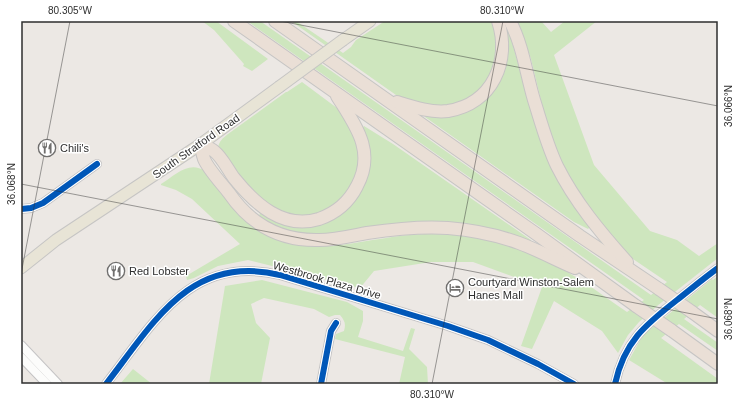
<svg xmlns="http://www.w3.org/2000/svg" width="739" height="405" viewBox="0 0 739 405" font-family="Helvetica,sans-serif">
<rect width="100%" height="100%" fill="#ece8e4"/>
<g fill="#cee6be">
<path d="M202 21H216L268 59 252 71 243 66 244 64 214 30Z"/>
<path d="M247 21H260L651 295 667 282 633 259 599 226 559 160 545 117 531 59 518 21H541L551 32 565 21H597L554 55 594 165 650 231 677 240 699 256 718 243V258L657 306 639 322 628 335 618 353 602 331 554 301 532 349 521 346 542 287 473 262H431L374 271 360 288 248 260 218 266 194 278 187 280 186 276 240 244 192 199 176 190 161 185V184C175 175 189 160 205 171L247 222 340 242 341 245C369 241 397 235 425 234 462 233 501 241 534 255 568 269 598 292 627 312L644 300Z"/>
<path d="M291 21H296L343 53 351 47 356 40 385 21H494L500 43 489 81 471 99 439 108 412 103 396 95Z"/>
<path d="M508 28 530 106 589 225 590 227 588 229 574 222 425 117 427 114 489 93 505 31H507Z"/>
<path d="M302 82 337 108 347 118 359 142 360 169 344 200 317 216 291 217 258 200 218 148C219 141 223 138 228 134L286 92H287Z"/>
<path d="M364 126 393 144 531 240 529 244 503 234 351 232 310 236 281 231 259 217 260 212 266 216 302 226 361 187 362 129Z"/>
<path d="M718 276V318L700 305 684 319 718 343V351L679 324 661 338 718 379V384H668L629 360 642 337 648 331 712 279 713 280Z"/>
<path d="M262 280 347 302 363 311V321L358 337 403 351 411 328 415 329 409 349 427 367 428 384H399L405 357 335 339 336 334 344 331C346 324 345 321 340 315H335L329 317 314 309 264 298 251 304 256 323 270 338 261 384H209L225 286Z"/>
<path d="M133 369 152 384H120Z"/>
</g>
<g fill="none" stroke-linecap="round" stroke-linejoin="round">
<defs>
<g id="minor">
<path d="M21 209 31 208 43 203 97 164"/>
<path d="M21 345 58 384"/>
<path d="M21 357 47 384"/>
<path d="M106 384C153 324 190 253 280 275L448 326 488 340 538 364 574 384"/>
<path d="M321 384 331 331 336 323"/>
<path d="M615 384C624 342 645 325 677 300 691 289 704 278 718 268"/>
</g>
<g id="major">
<path d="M343 40 370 21"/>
<path d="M21 268 56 240 201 144 279 87"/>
</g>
<g id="highway">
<path d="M234 21 535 233 636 306"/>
<path d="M275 21 580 236 659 289"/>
<path d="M510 21C523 46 526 73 534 100 541 122 547 145 557 166 575 202 601 233 627 262"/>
<path d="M397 102C413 107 431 113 448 111 493 104 511 60 498 21"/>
<path d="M201 144C202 149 202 154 204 159 208 169 222 184 229 193 251 225 280 241 319 240 335 240 351 236 367 233 394 229 420 226 448 228 472 230 497 235 519 243 538 250 556 260 575 268"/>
<path d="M201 144C205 146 210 148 214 151 222 157 228 170 234 178 255 204 283 230 319 219 336 213 349 202 357 186 376 151 355 125 337 96"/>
<path d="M692 312 718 331"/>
<path d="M671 330 718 364"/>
</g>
</defs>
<use href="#minor" stroke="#c5c4c5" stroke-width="10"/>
<use href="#major" stroke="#c6c5c4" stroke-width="13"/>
<use href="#highway" stroke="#c6c5c4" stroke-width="14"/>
<use href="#minor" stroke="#fcfcfb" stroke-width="8"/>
<use href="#major" stroke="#e8e4d6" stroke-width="11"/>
<use href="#highway" stroke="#eadfd6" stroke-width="12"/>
<defs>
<path id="major-bridge" d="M279 87 343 40"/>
<g id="highway-bridge">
<path d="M659 289 692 312"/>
<path d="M636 306 671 330"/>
</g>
</defs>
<use href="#major-bridge" stroke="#c6c5c4" stroke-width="13" stroke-linecap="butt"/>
<use href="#highway-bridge" stroke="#c6c5c4" stroke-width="14" stroke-linecap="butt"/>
<use href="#major-bridge" stroke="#e8e4d6" stroke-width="11"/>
<use href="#highway-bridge" stroke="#eadfd6" stroke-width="12"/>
<defs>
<g id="cycleway">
<path d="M21 209 31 208 43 203 97 164"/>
<path d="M106 384C153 324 190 253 280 275L448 326 488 340 538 364 574 384"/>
<path d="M321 384 331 331 336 323"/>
<path d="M615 384C624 342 645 325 677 300 691 289 704 278 718 268"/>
</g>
</defs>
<use href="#cycleway" stroke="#fff" stroke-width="8"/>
<use href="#cycleway" stroke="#0057b8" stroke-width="6"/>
</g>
<path fill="none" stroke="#2e2e2e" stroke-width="1" stroke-opacity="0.45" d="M280 21 718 106M21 184 718 319M21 274 70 21M432 384 503 21"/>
<defs>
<symbol id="restaurant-ring" viewBox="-11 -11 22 22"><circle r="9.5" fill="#fff" stroke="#706f6e" stroke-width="1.5"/><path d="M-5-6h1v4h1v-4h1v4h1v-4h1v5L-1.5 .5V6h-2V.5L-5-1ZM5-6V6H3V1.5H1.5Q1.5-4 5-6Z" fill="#706f6e"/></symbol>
<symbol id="hotel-ring" viewBox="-11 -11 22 22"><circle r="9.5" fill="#fff" stroke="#706f6e" stroke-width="1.5"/><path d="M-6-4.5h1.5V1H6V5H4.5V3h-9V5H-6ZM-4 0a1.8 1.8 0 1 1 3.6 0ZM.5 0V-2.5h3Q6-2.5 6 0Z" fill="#706f6e"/></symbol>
</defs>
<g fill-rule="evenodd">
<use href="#restaurant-ring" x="37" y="138" width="20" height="20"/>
<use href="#restaurant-ring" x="106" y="261" width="20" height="20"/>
<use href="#hotel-ring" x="445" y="278" width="20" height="20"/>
</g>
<g text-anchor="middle" stroke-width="3" stroke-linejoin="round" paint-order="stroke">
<g font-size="11" fill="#2e2e2e" stroke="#fff">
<text transform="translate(196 146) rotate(-35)" y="4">South Stratford Road</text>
<text transform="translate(327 280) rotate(16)" y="4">Westbrook Plaza Drive</text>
</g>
<g font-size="11" fill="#2e2e2e" stroke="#fff" text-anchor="start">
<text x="60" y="152">Chili's</text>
<text x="129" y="275">Red Lobster</text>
<text x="468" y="286">Courtyard Winston-Salem<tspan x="468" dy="13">Hanes Mall</tspan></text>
</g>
</g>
<rect width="739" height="405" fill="none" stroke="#ffffff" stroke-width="44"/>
<rect x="22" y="22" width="695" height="361" fill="none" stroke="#2e2e2e" stroke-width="1.5"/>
<g font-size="10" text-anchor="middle" fill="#2e2e2e">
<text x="70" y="14">80.305°W</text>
<text x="502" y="14">80.310°W</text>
<text transform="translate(728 106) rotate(-90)" y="4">36.066°N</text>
<text transform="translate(11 184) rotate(-90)" y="4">36.068°N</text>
<text transform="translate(728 319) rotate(-90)" y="4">36.068°N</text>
<text x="432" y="398">80.310°W</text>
</g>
</svg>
